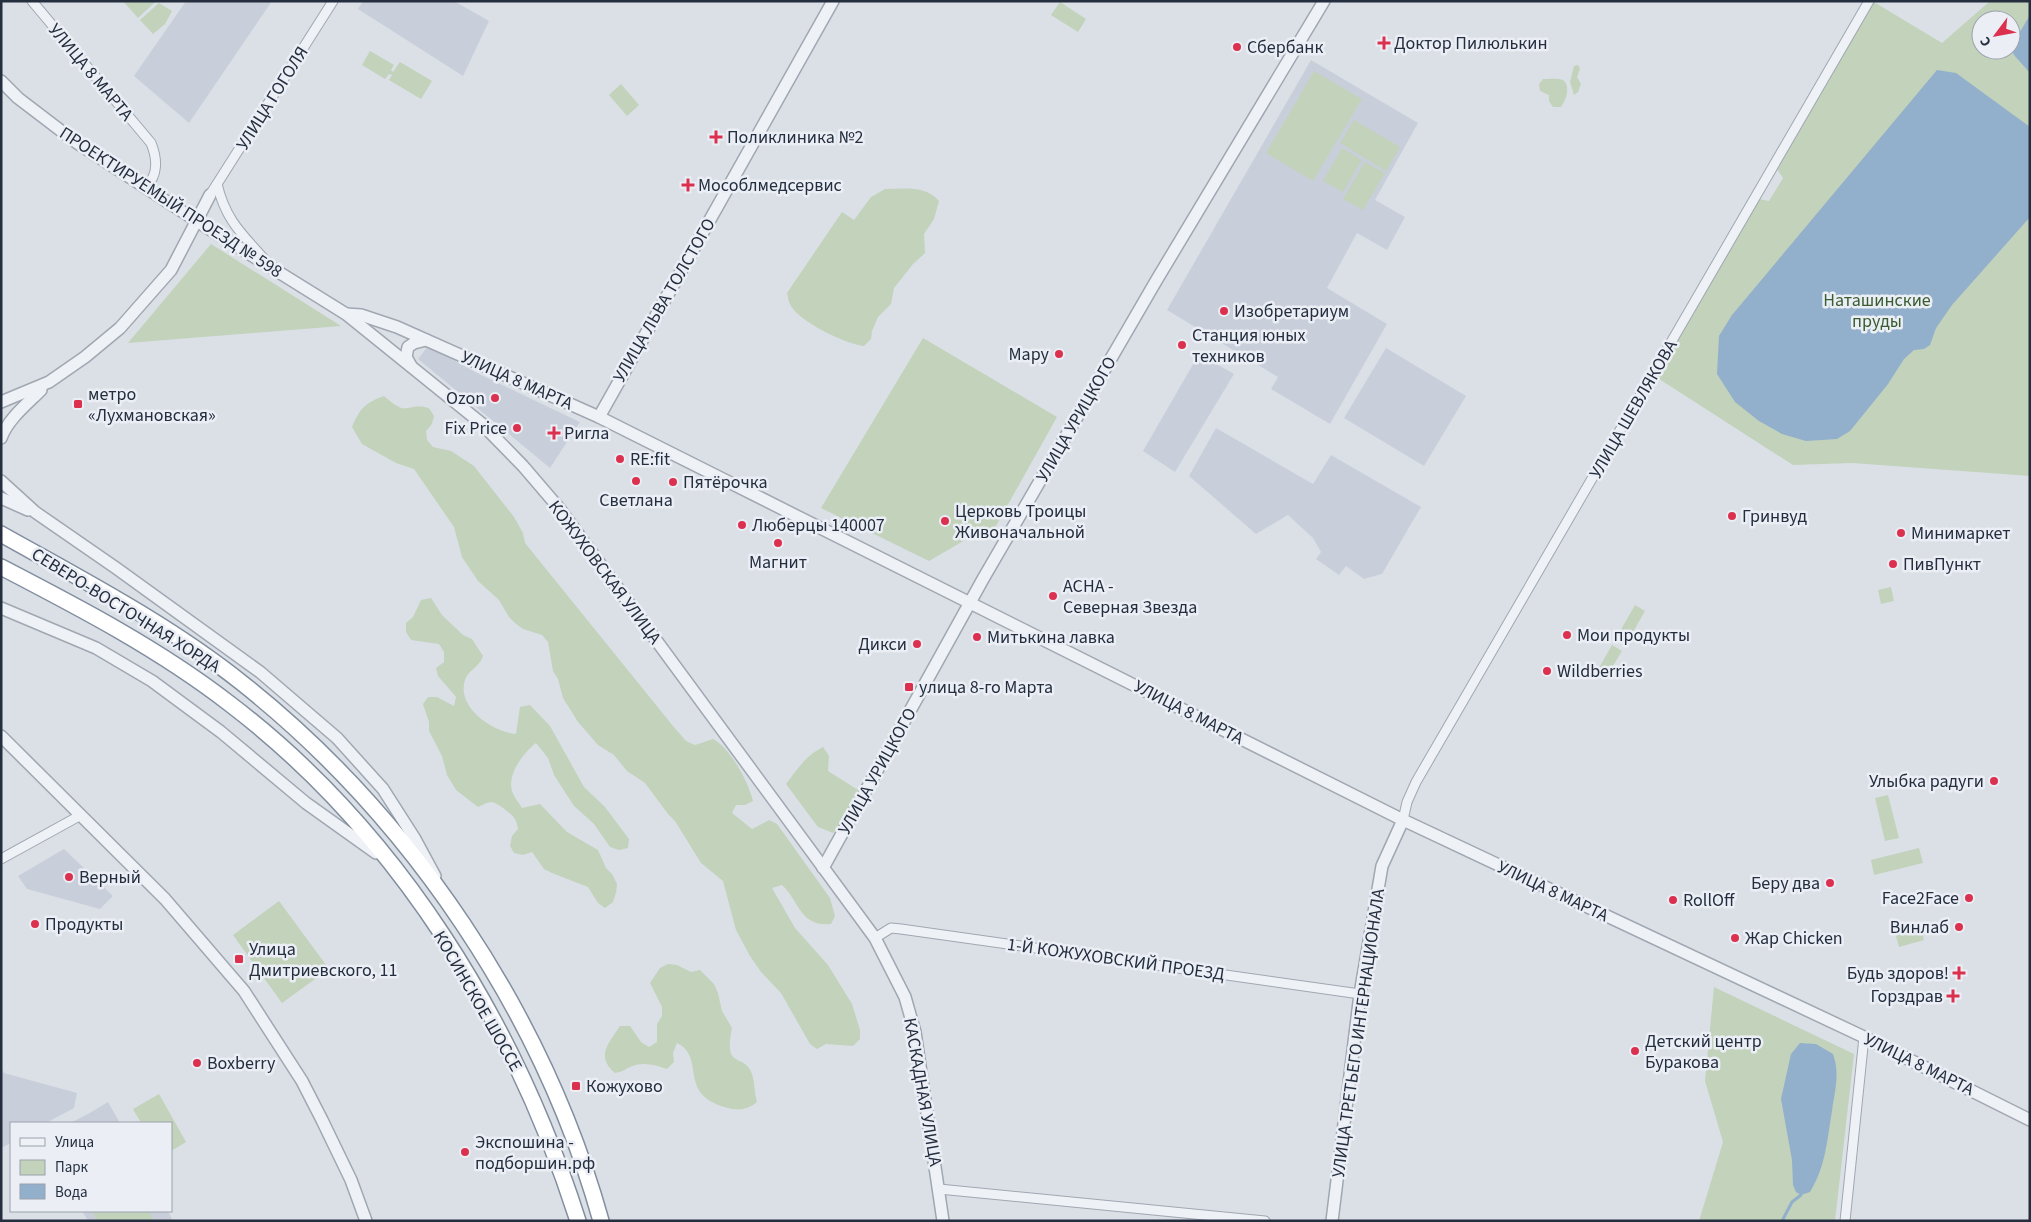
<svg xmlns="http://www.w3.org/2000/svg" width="2031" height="1222" viewBox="0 0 2031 1222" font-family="'Source Sans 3',sans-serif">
<rect width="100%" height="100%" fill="#dbe0e7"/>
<g fill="#c9cfda">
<path d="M186 1H272L189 123 134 76Z"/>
<path d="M363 1H454L489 21 463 76 358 9Z"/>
<path d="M1311 60 1418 123 1375 200 1405 217 1387 250 1357 233 1327 288 1387 324 1330 424 1271 389 1278 377 1167 310Z"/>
<path d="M428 346 475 372 580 422 550 468 418 359Z"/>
<path d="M1386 348 1466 396 1424 466 1344 418Z"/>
<path d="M1199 354 1234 374 1175 472 1143 451Z"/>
<path d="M1216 428 1313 484 1331 455 1421 507 1382 574 1364 579 1346 566 1339 575 1316 559 1321 552 1313 538 1288 515 1256 534 1189 476Z"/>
<path d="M64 849 113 896 100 909 27 889 18 876Z"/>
<path d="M1 1068 4 1073 77 1093 74 1108 46 1123H11V1143L1 1148Z"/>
<path d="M108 1102 120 1123H70L88 1114Z"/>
<path d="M82 1211H168L173 1221H88Z"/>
</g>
<g fill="#c2d2bb" fill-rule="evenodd">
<path d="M123 1H156L138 18Z"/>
<path d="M1990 1H2030V476L1852 463 1793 465 1656 377 1759 199 1769 201 1783 178 1777 169 1874 2 1942 43ZM1981 20H2011V50H1981Z"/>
<path d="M1060 2 1086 19 1078 32 1051 15Z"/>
<path d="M159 3 172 11 165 24 153 34 140 20Z"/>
<path d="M370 51 394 65 391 70 393 72 400 62 432 81 421 99 389 80 392 75 389 74 385 79 362 65Z"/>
<path d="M1578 65 1580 69 1577 77 1581 84 1578 92 1574 95 1570 82 1574 66Z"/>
<path d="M1314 71 1362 99 1313 181 1266 153Z"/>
<path d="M1543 79C1547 79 1560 78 1563 80 1571 86 1566 101 1561 107H1553L1549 101V95L1540 91 1539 84Z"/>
<path d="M621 84 639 105 627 116 609 95Z"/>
<path d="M1354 120 1400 147 1386 171 1340 143Z"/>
<path d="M1342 148 1362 160 1343 192 1323 181Z"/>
<path d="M1365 162 1385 173 1363 210 1343 199Z"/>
<path d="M885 189C904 189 925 185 939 201L934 219 924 234 925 253 913 264 894 288 891 304 878 317 872 331 871 339 864 346C847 345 796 320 790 304 788 301 788 296 787 293L842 212 854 220 871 197Z"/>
<path d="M211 244 341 326 128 343Z"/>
<path d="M923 338 1057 417 992 533 965 540 929 561 821 508Z"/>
<path d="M384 396C410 419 404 402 429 408L434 416 432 424 426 431 427 440 433 447 451 451 474 466 514 517 523 533 525 543 673 726 686 741 695 745 713 739C731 749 748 781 753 801L745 805H736L732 813 752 829 769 820 777 824 830 898 835 916 831 924C800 927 800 902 782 885L772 888 795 928 828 965 852 1004 860 1030V1039L853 1046 826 1044 817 1049 810 1044 781 993 761 972 750 956 736 930 723 881 701 863 675 821 668 814 645 783 627 771 614 755 598 745 578 722 563 698 558 679 553 671 548 642 542 635 523 629 515 623 509 617 499 600 478 581 462 557 454 527 414 469 396 463 362 444 352 427C360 408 365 403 384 396Z"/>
<path d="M1891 587 1894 601 1881 604 1878 590Z"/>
<path d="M431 598 442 615 463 635 472 639 483 656C479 668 468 670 465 680 456 707 492 732 516 734L520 707 530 705 550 726 584 787 605 807 629 839 628 848 619 850 610 847 594 824 574 806 554 775 548 758 536 743C524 752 507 774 512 791 514 797 519 803 522 808L540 804 567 832 598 850 606 868 612 874 617 884 616 893 613 902 605 908 598 903 588 887 552 873 544 869 532 852 523 855 514 853 510 846 512 836 518 829C516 817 512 815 503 808 492 800 490 801 478 807L456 790 447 775 442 756 429 731V722L423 704 428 697H437L454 706 456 697 438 676 436 668 444 662V652L439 644 411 640 406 632V623L413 617 421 600Z"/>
<path d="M1635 605 1645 611 1629 639 1619 633Z"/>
<path d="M1612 645 1622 651 1605 679 1596 673Z"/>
<path d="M823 747 829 756 828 771 858 790 843 822 833 833 818 827 786 784C797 770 806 755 823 747Z"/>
<path d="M1888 795 1899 838 1885 841 1875 798Z"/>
<path d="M1919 848 1923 863 1874 875 1871 860Z"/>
<path d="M279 901 329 969 282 1003 233 935Z"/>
<path d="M1921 926 1924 940 1899 947 1895 932Z"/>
<path d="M668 964 677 965 691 972 700 970 714 984 718 993 722 1011 732 1028C723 1072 744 1051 752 1074 755 1083 754 1092 757 1102 749 1109 739 1111 728 1108 676 1095 707 1058 677 1043L673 1053 674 1062 667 1069C656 1065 642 1061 630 1067 624 1070 622 1072 615 1073 595 1056 609 1043 620 1026H630L641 1042 649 1047 657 1042V1024L662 1016V1007L650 983 660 968Z"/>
<path d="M1714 987 1854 1054 1835 1221H1699L1723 1142 1705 1081Z"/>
<path d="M159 1094 186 1142 171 1151V1123H141L133 1109Z"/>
<path d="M92 1211H150L153 1221H97Z"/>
</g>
<g fill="#92afcc">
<path d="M2030 15V73L2014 55 2011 47Z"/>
<path d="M1937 70 1956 73 2030 127V217L1952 305 1936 328 1930 345 1924 349 1914 350 1904 359 1888 384 1850 431 1837 439 1806 441 1782 434 1759 421 1735 402 1717 374 1719 336 1732 315Z"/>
<path d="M1800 1043 1816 1044 1833 1054C1840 1074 1835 1090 1832 1111 1827 1140 1826 1166 1810 1192L1801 1195 1796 1192 1793 1185 1792 1160 1781 1099 1791 1054Z"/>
</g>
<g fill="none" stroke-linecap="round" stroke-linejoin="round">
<path stroke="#92afcc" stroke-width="3" d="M1782 1221 1792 1202 1801 1195"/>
<defs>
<g id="minor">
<path d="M32 1 151 143C157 158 159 176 145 187"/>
<path d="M217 184C226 221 242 234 266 261"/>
<path d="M210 195 333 1"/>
<path d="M1403 820 1407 802 1416 782 1869 1"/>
<path d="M1 859 81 815"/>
<path d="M875 938 891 928 901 929 1360 994"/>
<path d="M939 1189 1265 1221"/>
<path d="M1845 1221 1864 1037"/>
</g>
<g id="tertiary">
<path d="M1 81 18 98 77 143 206 227 346 314 481 423 523 466 559 508 875 938 905 997 915 1032 943 1221"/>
<path d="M346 314 361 315 397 327 599 417 1403 820 1864 1037 2030 1120"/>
<path d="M411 366 406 357 408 347 414 343 426 340"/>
<path d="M1 402 49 382 85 357 120 328 171 270 210 195"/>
<path d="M599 417 833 1"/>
<path d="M1 438C8 419 27 404 41 390"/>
<path d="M1 481 35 512 116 568 260 672 337 738 383 789 415 839 435 876"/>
<path d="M1 498 28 510"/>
<path d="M1 608 96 648 152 681 221 732 306 803 376 853"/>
<path d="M1 736 165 899 244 991 302 1081 322 1120 351 1180 366 1221"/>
<path d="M823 868 983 579 1156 281 1324 1"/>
<path d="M1332 1221 1360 994 1382 866 1403 820"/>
</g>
<g id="trunk">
<path d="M1 534C83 580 168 624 242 683 411 817 543 1013 601 1221"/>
<path d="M1 567C80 608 159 649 230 704 398 832 514 1021 578 1221"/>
</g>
</defs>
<use href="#minor" stroke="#a0a7b1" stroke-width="11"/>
<use href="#tertiary" stroke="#a0a7b1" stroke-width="14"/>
<use href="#trunk" stroke="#818e9f" stroke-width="18"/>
<use href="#minor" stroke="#eef1f5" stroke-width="9"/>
<use href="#tertiary" stroke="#eef1f5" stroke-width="11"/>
<use href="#trunk" stroke="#fff" stroke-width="15"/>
</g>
<g fill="#db314f" stroke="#ebeff5" stroke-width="2">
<path d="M1381.5 35.5h5v5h5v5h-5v5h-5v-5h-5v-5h5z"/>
<circle cx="1237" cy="47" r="5"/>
<path d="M713.5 129.5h5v5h5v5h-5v5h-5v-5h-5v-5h5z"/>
<path d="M685.5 177.5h5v5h5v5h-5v5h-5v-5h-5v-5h5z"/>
<circle cx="1224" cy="311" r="5"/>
<circle cx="1182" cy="345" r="5"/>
<circle cx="1059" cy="354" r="5"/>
<circle cx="495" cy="398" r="5"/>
<rect x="73" y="399" width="10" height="10" rx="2.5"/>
<circle cx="517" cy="428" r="5"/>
<path d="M551.5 425.5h5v5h5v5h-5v5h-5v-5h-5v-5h5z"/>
<circle cx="620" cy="459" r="5"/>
<circle cx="636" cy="481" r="5"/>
<circle cx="673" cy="482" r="5"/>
<circle cx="1732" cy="516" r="5"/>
<circle cx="945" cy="521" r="5"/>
<circle cx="742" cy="525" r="5"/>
<circle cx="1901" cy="533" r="5"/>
<circle cx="778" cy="543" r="5"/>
<circle cx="1893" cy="564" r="5"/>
<circle cx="1053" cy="596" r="5"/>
<circle cx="1567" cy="635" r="5"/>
<circle cx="977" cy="637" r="5"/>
<circle cx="917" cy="644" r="5"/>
<circle cx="1547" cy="671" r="5"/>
<rect x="904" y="682" width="10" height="10" rx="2.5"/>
<circle cx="1994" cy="781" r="5"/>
<circle cx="69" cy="877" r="5"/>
<circle cx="1830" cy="883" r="5"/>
<circle cx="1969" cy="898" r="5"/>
<circle cx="1673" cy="900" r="5"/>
<circle cx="35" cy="924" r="5"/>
<circle cx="1959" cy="927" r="5"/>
<circle cx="1735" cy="938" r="5"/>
<rect x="234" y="954" width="10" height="10" rx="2.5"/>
<path d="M1956.5 965.5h5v5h5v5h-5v5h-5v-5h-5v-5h5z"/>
<path d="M1950.5 988.5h5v5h5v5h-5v5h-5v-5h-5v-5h5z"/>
<circle cx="1635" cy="1051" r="5"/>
<circle cx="197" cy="1063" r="5"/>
<rect x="571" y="1081" width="10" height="10" rx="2.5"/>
<circle cx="465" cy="1152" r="5"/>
</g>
<g text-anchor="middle" stroke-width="5" stroke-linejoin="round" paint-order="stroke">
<g font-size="18" fill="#242e3f" stroke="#ebeff5" text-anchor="start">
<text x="1394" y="49">Доктор Пилюлькин</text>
<text x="1247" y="53">Сбербанк</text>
<text x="727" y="143">Поликлиника №2</text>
<text x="698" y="191">Мособлмедсервис</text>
<text x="1234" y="317">Изобретариум</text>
<text x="1192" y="341">Станция юных<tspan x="1192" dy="21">техников</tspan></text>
<text x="1049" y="360" text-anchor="end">Мару</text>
<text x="88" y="400">метро<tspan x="88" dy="21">«Лухмановская»</tspan></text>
<text x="485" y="404" text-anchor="end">Ozon</text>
<text x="507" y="434" text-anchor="end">Fix Price</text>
<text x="564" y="439">Ригла</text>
<text x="630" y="465">RE:fit</text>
<text x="683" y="488">Пятёрочка</text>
<text x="636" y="506" text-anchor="middle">Светлана</text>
<text x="955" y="517">Церковь Троицы<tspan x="955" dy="21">Живоначальной</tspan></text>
<text x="1742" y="522">Гринвуд</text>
<text x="752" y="531">Люберцы 140007</text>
<text x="1911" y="539">Минимаркет</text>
<text x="778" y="568" text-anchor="middle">Магнит</text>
<text x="1903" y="570">ПивПункт</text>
<text x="1063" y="592">АСНА -<tspan x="1063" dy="21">Северная Звезда</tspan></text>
<text x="1577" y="641">Мои продукты</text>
<text x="987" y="643">Митькина лавка</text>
<text x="907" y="650" text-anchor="end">Дикси</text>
<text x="1557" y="677">Wildberries</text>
<text x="919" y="693">улица 8-го Марта</text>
<text x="1984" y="787" text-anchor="end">Улыбка радуги</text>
<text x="79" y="883">Верный</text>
<text x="1820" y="889" text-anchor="end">Беру два</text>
<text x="1959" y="904" text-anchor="end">Face2Face</text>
<text x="1683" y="906">RollOff</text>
<text x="45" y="930">Продукты</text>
<text x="1949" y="933" text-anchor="end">Винлаб</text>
<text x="1745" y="944">Жар Chicken</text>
<text x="249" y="955">Улица<tspan x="249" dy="21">Дмитриевского, 11</tspan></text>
<text x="1949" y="979" text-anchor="end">Будь здоров!</text>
<text x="1943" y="1002" text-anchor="end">Горздрав</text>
<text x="1645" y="1047">Детский центр<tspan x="1645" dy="21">Буракова</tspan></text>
<text x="207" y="1069">Boxberry</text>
<text x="586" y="1092">Кожухово</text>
<text x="475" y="1148">Экспошина -<tspan x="475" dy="21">подборшин.рф</tspan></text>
</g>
<g font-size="18" fill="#242e3f" stroke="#ebeff5">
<text transform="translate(91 72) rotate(50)" y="6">УЛИЦА 8 МАРТА</text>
<text transform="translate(272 98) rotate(-58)" y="6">УЛИЦА ГОГОЛЯ</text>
<text transform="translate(171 202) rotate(33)" y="6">ПРОЕКТИРУЕМЫЙ ПРОЕЗД № 598</text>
<text transform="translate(664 300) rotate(-60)" y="6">УЛИЦА ЛЬВА ТОЛСТОГО</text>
<text transform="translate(517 380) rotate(24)" y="6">УЛИЦА 8 МАРТА</text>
<text transform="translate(1633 409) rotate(-60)" y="6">УЛИЦА ШЕВЛЯКОВА</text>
<text transform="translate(1076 419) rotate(-60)" y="6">УЛИЦА УРИЦКОГО</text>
<text transform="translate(605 572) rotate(53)" y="6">КОЖУХОВСКАЯ УЛИЦА</text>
<text transform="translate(126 610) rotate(32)" y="6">СЕВЕРО-ВОСТОЧНАЯ ХОРДА</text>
<text transform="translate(1189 712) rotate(27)" y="6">УЛИЦА 8 МАРТА</text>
<text transform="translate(877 771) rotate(-61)" y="6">УЛИЦА УРИЦКОГО</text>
<text transform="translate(1553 891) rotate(25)" y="6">УЛИЦА 8 МАРТА</text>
<text transform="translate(1116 959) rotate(8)" y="6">1-Й КОЖУХОВСКИЙ ПРОЕЗД</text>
<text transform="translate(478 1001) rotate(60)" y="6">КОСИНСКОЕ ШОССЕ</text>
<text transform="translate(1358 1033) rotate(-82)" y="6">УЛИЦА ТРЕТЬЕГО ИНТЕРНАЦИОНАЛА</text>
<text transform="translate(1919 1064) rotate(26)" y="6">УЛИЦА 8 МАРТА</text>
<text transform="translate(923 1092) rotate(80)" y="6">КАСКАДНАЯ УЛИЦА</text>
</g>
<g font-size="18" fill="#395c30" stroke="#ebeff5">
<text x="1877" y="306">Наташинские<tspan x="1877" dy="21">пруды</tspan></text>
</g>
</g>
<rect width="2031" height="1222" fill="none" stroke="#242e3f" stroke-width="5"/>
<rect x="10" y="1122" width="162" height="90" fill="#ebeff5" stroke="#9ba2ac"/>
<rect x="20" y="1138" width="25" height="8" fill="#eef1f5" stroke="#9ba2ac"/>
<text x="55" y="1147" font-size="15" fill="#242e3f">Улица</text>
<rect x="20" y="1160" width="25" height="15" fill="#c2d2bb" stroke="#9ba2ac"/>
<text x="55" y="1172" font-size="15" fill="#242e3f">Парк</text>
<rect x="20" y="1184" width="25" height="15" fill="#92afcc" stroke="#9ba2ac"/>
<text x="55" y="1197" font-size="15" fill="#242e3f">Вода</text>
<g transform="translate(1996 35) rotate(238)"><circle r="24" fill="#ebeff5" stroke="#9ba2ac"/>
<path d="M0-4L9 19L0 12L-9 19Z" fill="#db314f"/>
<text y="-8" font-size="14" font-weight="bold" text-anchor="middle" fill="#242e3f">С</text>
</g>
</svg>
